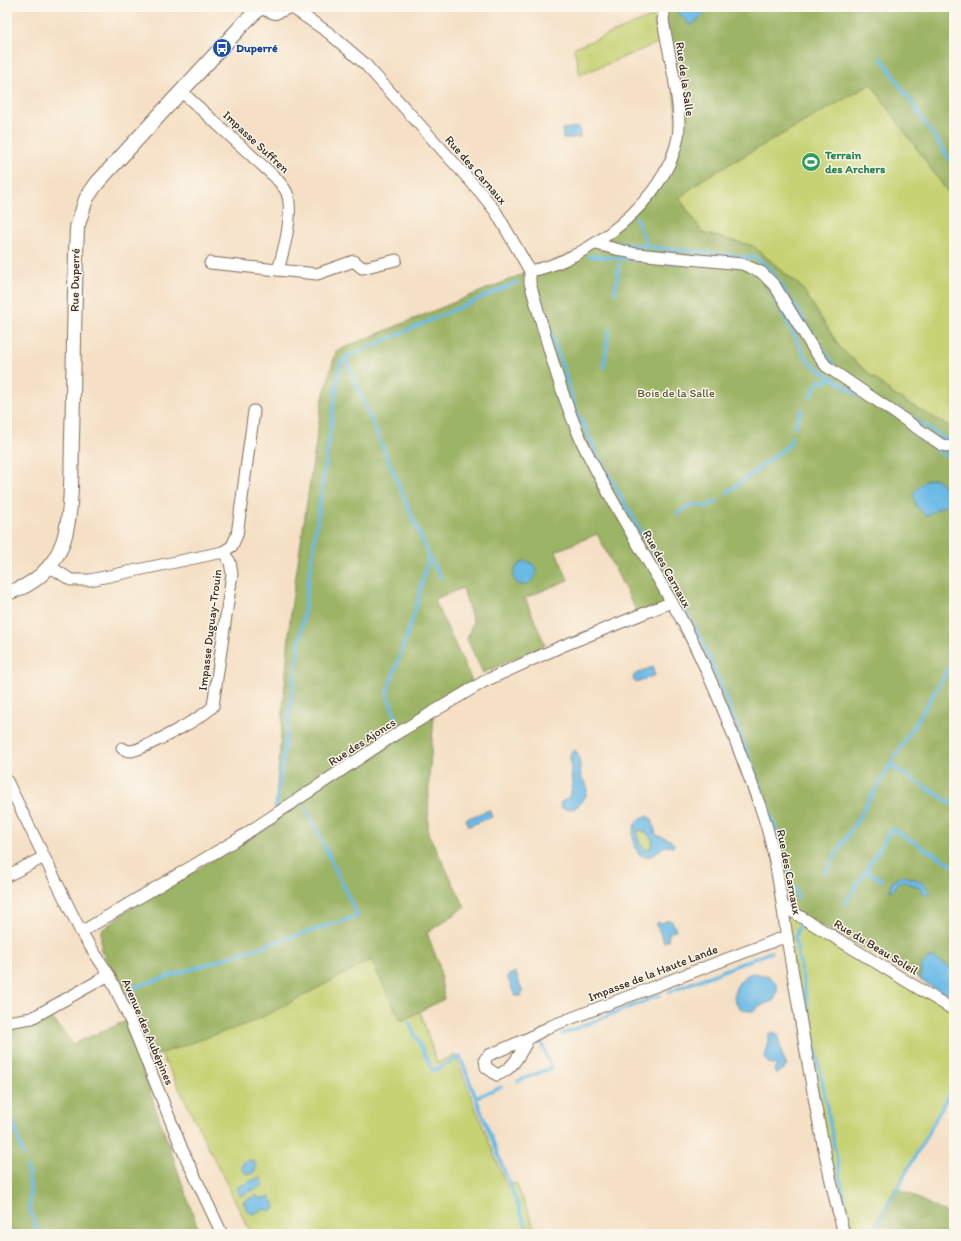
<svg xmlns="http://www.w3.org/2000/svg" width="961" height="1241" viewBox="0 0 961 1241" font-family="Itim,sans-serif">
<rect width="100%" height="100%" fill="#fbf7ec"/>
<filter id="ink" filterUnits="userSpaceOnUse"><feTurbulence type="fractalNoise" baseFrequency=".025" numOctaves="2"/><feDisplacementMap in="SourceGraphic" scale="8" xChannelSelector="R" yChannelSelector="G"/><feConvolveMatrix kernelMatrix="1 2 1 2 8 2 1 2 1" color-interpolation-filters="sRGB"/></filter>
<filter id="wash" filterUnits="userSpaceOnUse"><feTurbulence type="fractalNoise" baseFrequency=".012" numOctaves="4" result="noise"/><feDisplacementMap in="SourceGraphic" scale="16" xChannelSelector="R" yChannelSelector="G"/><feGaussianBlur stdDeviation="0.9" result="paint"/><feColorMatrix in="noise" values="0 0 0 0 0 0 0 0 0 0 0 0 0 0 0 0 0 1.4 0 .05"/><feComposite in="paint" operator="in"/></filter>
<g filter="url(#wash)">
<rect width="100%" height="100%" fill="#f5e0c5"/>
<g fill="#c6d273" stroke="#807e48">
<path d="M654 16 658 43 580 75 574 48Z"/>
<path d="M871 84 954 201V429L894 395 841 349 802 288 753 246 703 233 679 198 703 179Z"/>
<path d="M637 830C644 829 649 835 653 841L650 849 647 850C640 847 636 838 637 830Z"/>
<path d="M334 884 402 1021 420 1011 437 1063 455 1055 507 1187 516 1183 537 1234H252L248 1227 174 1078 152 1039Z"/>
<path d="M783 906 954 1011V1088L869 1234H844Z"/>
</g>
<g fill="#9cb465" stroke="#6c6f42">
<path d="M666 7H954V201L871 84 703 179 679 198 703 233 753 246 802 288 841 349 894 395 954 429V996L784 906 770 839 742 762 672 602 639 616 597 534 556 551 568 580 525 598 545 645 483 673 467 639 473 622 463 588 434 599 472 681 435 702 429 780 428 833 465 907 427 933 439 965 444 999 401 1021 371 960 255 1021 139 1061 200 1234H7V1028L49 1014 73 1044 126 1021 129 997 101 951V931L125 912 274 824 291 609 322 401 336 351 596 244 640 205 678 137Z"/>
<path d="M896 1187 954 1217V1234H869Z"/>
</g>
<g fill="#6bbae6" stroke="#537282" fill-rule="evenodd">
<path d="M682 7H707L705 13 692 25H689L685 19 680 15 679 10Z"/>
<path d="M579 127 580 137 563 139 562 129Z"/>
<path d="M934 478C943 482 946 490 954 496V503L947 504 926 516 916 506 913 493 925 481Z"/>
<path d="M524 561C530 562 535 564 537 570 535 583 520 592 513 577L516 567Z"/>
<path d="M652 667 655 675 637 683 633 680 634 675Z"/>
<path d="M575 750C581 756 579 767 581 775 582 780 587 783 587 789 587 801 572 815 561 807L560 803 569 797 572 788 570 754Z"/>
<path d="M489 810 492 817 469 826 466 819Z"/>
<path d="M646 816 652 819 656 835 670 840 674 844 673 847 665 846C657 852 649 861 639 854 631 842 629 821 646 816ZM638 830C645 829 649 835 653 841L650 849 647 850C640 847 636 838 638 830Z"/>
<path d="M900 876C911 877 930 882 930 896H927L918 887 903 881 899 882 893 891 890 890 892 882Z"/>
<path d="M669 920 672 921 676 930 669 933 668 940 664 942 656 924 658 922 662 923Z"/>
<path d="M929 958H934L954 970 952 986 954 994 952 995 946 992 942 993 920 980 921 965Z"/>
<path d="M515 972 523 992 520 996H515L507 976Z"/>
<path d="M752 973C768 974 786 982 773 1001L759 1006 754 1011C727 1013 729 982 752 973Z"/>
<path d="M771 1032 778 1035 782 1055 787 1066 779 1073 776 1074 774 1070 777 1065 768 1063 764 1057 768 1041V1035Z"/>
<circle cx="249" cy="1167" r="7"/>
<path d="M260 1177 264 1185 240 1196 236 1188Z"/>
<path d="M256 1195 258 1198H264L270 1196 276 1208 270 1211 264 1209 253 1214 248 1212 243 1202Z"/>
</g>
<g fill="none" stroke-linecap="round" stroke-linejoin="round">
<g stroke="#6bbae6" stroke-width="3.5">
<path d="M881 57 954 166"/>
<path d="M636 217 647 246"/>
<path d="M614 243 756 258 770 268 834 366"/>
<path d="M589 256 677 263"/>
<path d="M770 289 805 356 811 364 863 398"/>
<path d="M615 293 619 264"/>
<path d="M539 294 576 409 597 454 700 637 719 680 763 793"/>
<path d="M345 358 429 556 414 615 387 693 397 721"/>
<path d="M604 367 609 329"/>
<path d="M810 397 819 380 827 382 831 377"/>
<path d="M897 408 943 438 954 442"/>
<path d="M795 427 802 409"/>
<path d="M911 431 943 454 954 457"/>
<path d="M727 493 789 445 792 437"/>
<path d="M677 514 692 504 706 507 717 501"/>
<path d="M429 556 441 578"/>
<path d="M891 766 954 805"/>
<path d="M767 803 791 876"/>
<path d="M276 807 340 363 345 358 517 282"/>
<path d="M866 870 882 880"/>
<path d="M825 873 954 660"/>
<path d="M794 887 798 898"/>
<path d="M845 904 892 829 954 866"/>
<path d="M798 927 795 938 851 1234"/>
<path d="M129 989 358 916 306 808"/>
<path d="M669 992 771 952"/>
<path d="M409 1023 433 1071 460 1057 529 1234"/>
<path d="M562 1034 660 995"/>
<path d="M518 1081 551 1068 541 1042"/>
<path d="M477 1097 501 1087"/>
<path d="M7 1103 12 1118 7 1120"/>
<path d="M12 1118 23 1155"/>
<path d="M27 1167 30 1183V1212L33 1216 37 1230 33 1234"/>
<path d="M872 1234 954 1086"/>
</g>
</g>
</g>
<g filter="url(#ink)">
<g fill="none" stroke-linecap="round" stroke-linejoin="round">
<defs>
<g id="minor">
<path d="M291 7 329 33 365 64 481 193 496 212 530 271V283C546 337 559 391 582 442 612 506 653 566 686 628 715 684 738 747 760 806 777 853 781 901 789 950 805 1045 819 1141 844 1234"/>
<path d="M182 92 276 178C280 183 285 188 287 193 294 214 284 249 278 270"/>
<path d="M596 244 636 254 742 264 761 272 775 286 814 350 826 366 933 439 942 445 954 448"/>
<path d="M210 263 317 274 354 261 362 268 396 260"/>
<path d="M530 271C589 260 667 199 678 137 683 108 668 51 663 20L665 7"/>
<path d="M223 552 232 546 237 535 254 411"/>
<path d="M49 566 71 580H90L223 552 230 562 232 574 213 706C206 716 144 749 131 751 128 751 125 750 122 748"/>
<path d="M7 781 81 932 109 975 130 1020 182 1149 222 1234"/>
<path d="M7 876 44 857"/>
<path d="M783 906 954 1010"/>
<path d="M81 932 238 839 396 734 485 681 560 647 672 602"/>
<path d="M7 1022 32 1018 109 975"/>
<path d="M529 1038C520 1053 514 1069 497 1075L486 1067 485 1059 489 1055 529 1038 551 1026 787 936"/>
</g>
<g id="tertiary">
<path d="M261 7 275 12 287 7"/>
<path d="M7 593C33 586 54 568 63 542 73 513 71 468 72 437 74 367 74 297 77 228L86 199 97 183 245 22 261 7"/>
</g>
</defs>
<use href="#minor" stroke="#7c6a58" stroke-width="13"/>
<use href="#tertiary" stroke="#7c6a58" stroke-width="16"/>
<use href="#minor" stroke="#fff" stroke-width="11"/>
<use href="#tertiary" stroke="#fff" stroke-width="14"/>
</g>
</g>
<defs>
<symbol id="bus-disc" viewBox="-11 -11 22 22"><circle r="9.5" fill="#1a4fb4" stroke="#fbf7ec"/><path d="M-5-6H5V4H4V6H2V4H-2V6H-4V4H-5ZM-3.5-4V0h7V-4ZM-3.5 1.2v1.5H-2V1.2ZM2 1.2v1.5H3.5V1.2Z" fill="#fff"/></symbol>
<symbol id="stadium-disc" viewBox="-11 -11 22 22"><circle r="9.5" fill="#2e9e5b" stroke="#fbf7ec"/><path d="M0-5a6.5 5 0 1 0 0 10a6.5 5 0 1 0 0-10ZM-3.5-1.8h7v3.6h-7Z" fill="#fff"/></symbol>
</defs>
<g fill-rule="evenodd">
<use href="#bus-disc" x="211" y="37" width="22" height="22"/>
<use href="#stadium-disc" x="800" y="151" width="22" height="22"/>
</g>
<g text-anchor="middle" stroke-width="3" stroke-linejoin="round" paint-order="stroke">
<g font-size="12" font-weight="bold" fill="#164399" stroke="#fbf7ec" text-anchor="start">
<text x="236" y="52">Duperré</text>
</g>
<g font-size="12" fill="#3b2a1e" stroke="#fbf7ec">
<text transform="translate(685 79) rotate(82)" y="4">Rue de la Salle</text>
<text transform="translate(256 142) rotate(43)" y="4">Impasse Suffren</text>
<text transform="translate(476 170) rotate(49)" y="4">Rue des Carnaux</text>
<text transform="translate(75 280) rotate(-89)" y="4">Rue Duperré</text>
<text transform="translate(667 569) rotate(61)" y="4">Rue des Carnaux</text>
<text transform="translate(210 630) rotate(-83)" y="4">Impasse Duguay-Trouin</text>
<text transform="translate(362 742) rotate(-33)" y="4">Rue des Ajoncs</text>
<text transform="translate(789 872) rotate(79)" y="4">Rue des Carnaux</text>
<text transform="translate(876 947) rotate(31)" y="4">Rue du Beau Soleil</text>
<text transform="translate(653 973) rotate(-21)" y="4">Impasse de la Haute Lande</text>
<text transform="translate(148 1032) rotate(67)" y="4">Avenue des Aubépines</text>
</g>
<g font-size="12" font-weight="bold" fill="#27864d" stroke="#fbf7ec" text-anchor="start">
<text x="825" y="159">Terrain<tspan x="825" dy="14">des Archers</tspan></text>
</g>
<g font-size="12" fill="#5e5433" stroke="#fbf7ec">
<text x="676" y="397">Bois de la Salle</text>
</g>
</g>
<rect width="961" height="1241" fill="none" stroke="#fbf7ec" stroke-width="24"/>
</svg>
